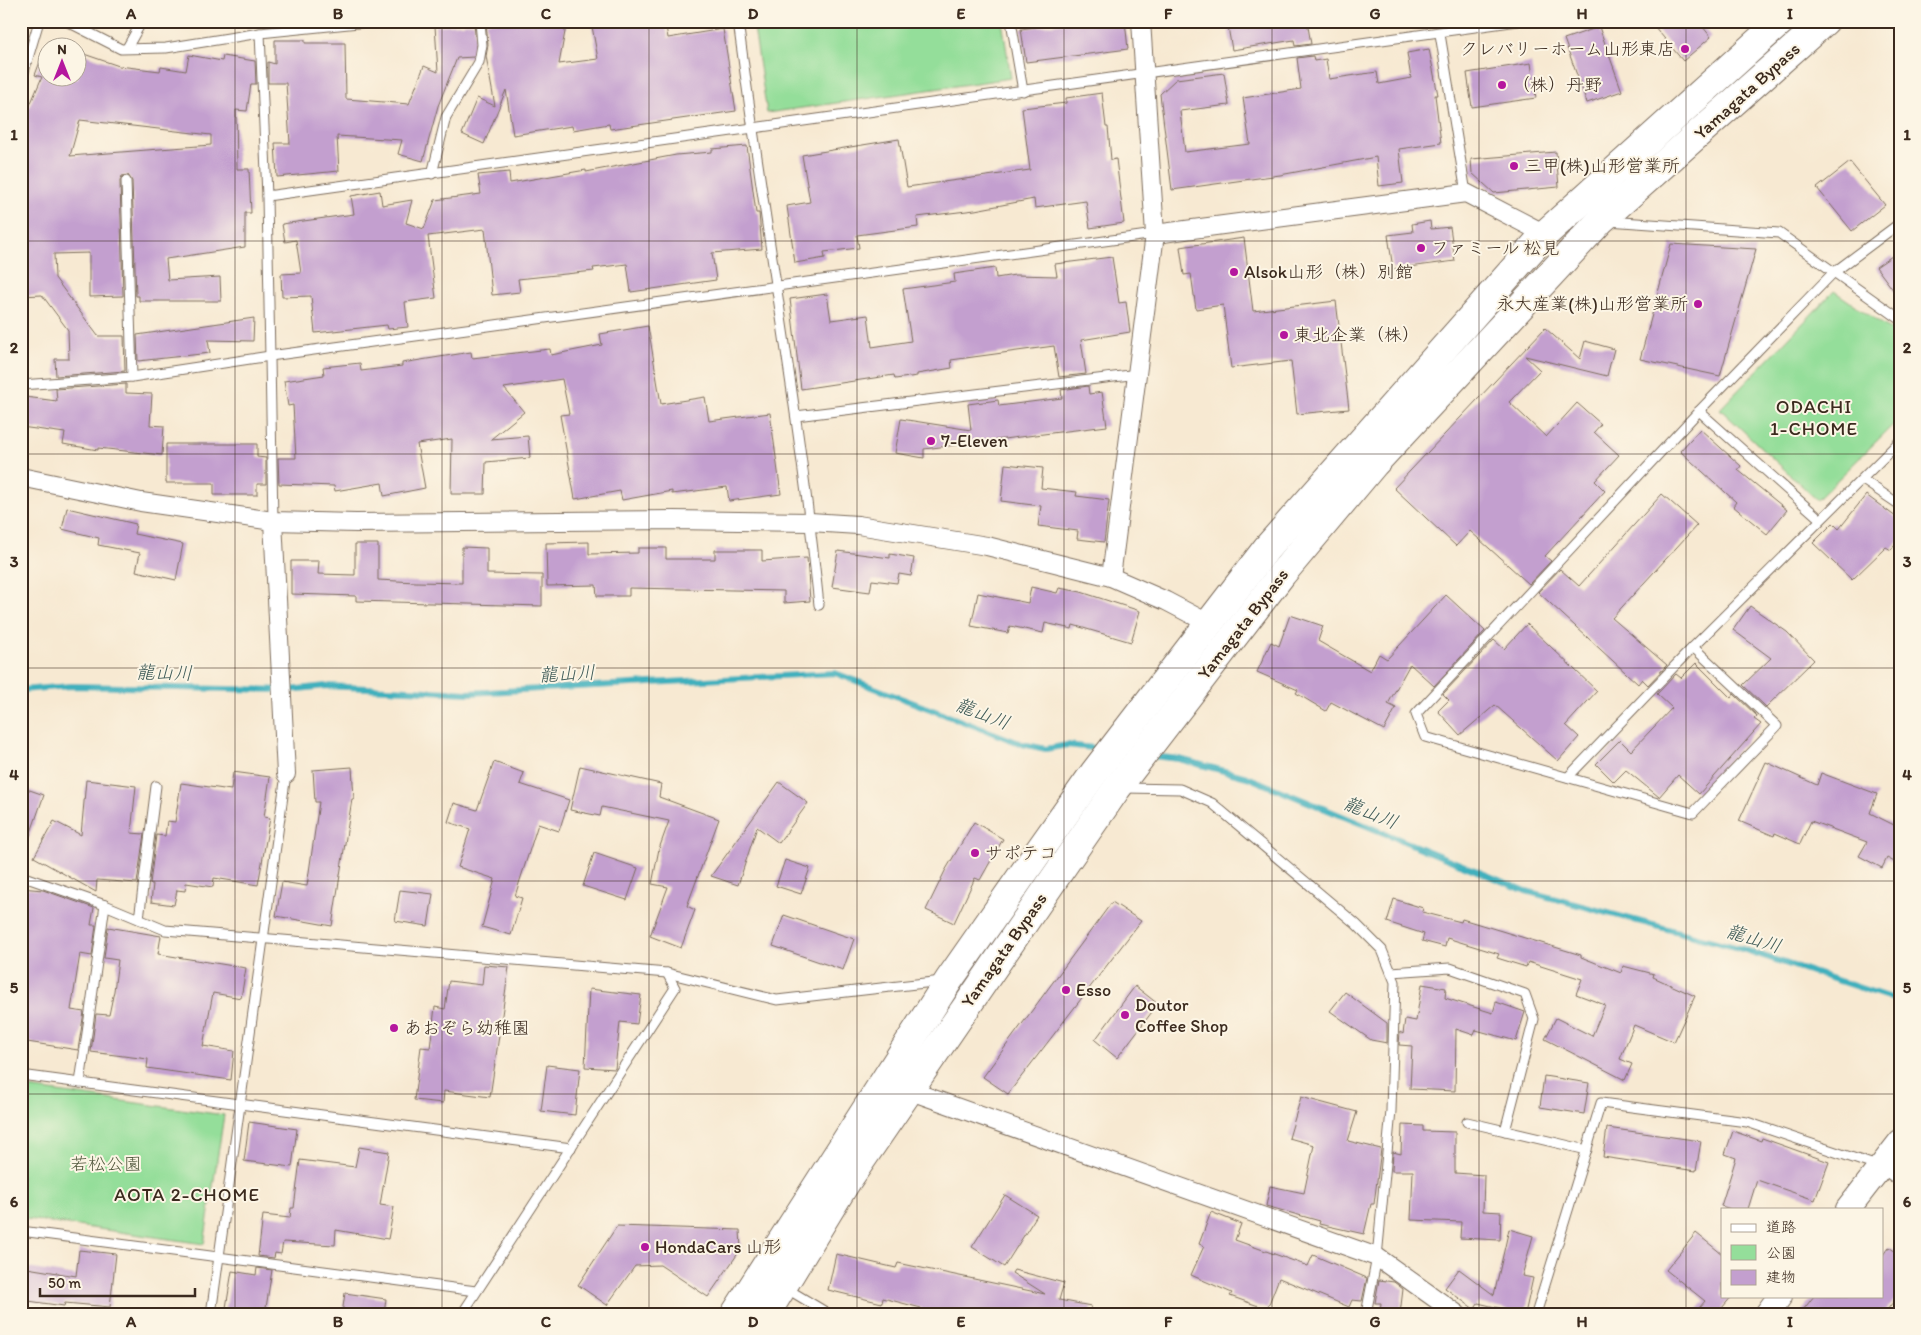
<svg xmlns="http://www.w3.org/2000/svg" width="1921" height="1335" viewBox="0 0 1921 1335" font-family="Itim,'Klee One',sans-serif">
<rect width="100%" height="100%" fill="#fcf5e5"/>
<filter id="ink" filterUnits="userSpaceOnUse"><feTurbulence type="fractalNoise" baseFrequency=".02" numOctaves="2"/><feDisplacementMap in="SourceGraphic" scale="10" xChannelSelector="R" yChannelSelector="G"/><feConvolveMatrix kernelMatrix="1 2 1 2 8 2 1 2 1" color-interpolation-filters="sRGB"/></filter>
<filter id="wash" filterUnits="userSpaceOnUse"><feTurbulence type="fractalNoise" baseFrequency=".0096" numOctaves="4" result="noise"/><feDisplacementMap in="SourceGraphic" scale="20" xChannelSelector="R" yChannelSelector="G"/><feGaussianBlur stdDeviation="1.12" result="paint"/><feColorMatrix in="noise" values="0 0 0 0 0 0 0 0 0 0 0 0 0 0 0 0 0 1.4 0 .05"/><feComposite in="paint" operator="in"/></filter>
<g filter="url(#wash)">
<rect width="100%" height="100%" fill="#f7e9d2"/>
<g fill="#94de9a" stroke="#68845c">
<path d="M753 21H1002L1011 78 767 113Z"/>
<path d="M1834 291 1900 336V418L1817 500 1720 409Z"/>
<path d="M21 1087 224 1115 204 1244 21 1218Z"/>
</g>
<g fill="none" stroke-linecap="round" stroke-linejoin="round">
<g stroke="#41b0bd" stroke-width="6">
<path d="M21 690 71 686 289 690 326 686 468 693 835 673 1022 744 1046 749 1067 745 1102 749"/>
<path d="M1152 756 1179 759 1247 777 1526 891 1742 949 1900 1001"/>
</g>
</g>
<g id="blocks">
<g fill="#c39fcf" fill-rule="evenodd">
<path d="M567 21 559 64 598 59 591 21H665L668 38 723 29 736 111 610 129 609 124 573 130 572 126 513 135 506 90 484 144 462 134 477 98 495 106 486 56 488 45 486 22Z"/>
<path d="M1079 21H1125L1128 49 1026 62 1021 29Z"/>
<path d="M1227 21H1307L1311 44 1295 46 1294 40 1232 50Z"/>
<path d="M1650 21H1698L1711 37 1683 61Z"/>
<path d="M474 23 476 45 474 57 457 58 438 106 423 161 398 154 402 140 337 136 339 171 277 177 275 143H290L286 83H268V62L275 64V40H305V43H345L346 99 409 104 424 66 438 72 435 26Z"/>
<path d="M1599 27 1622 91 1587 103 1564 39Z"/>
<path d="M48 41 66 48H48V78H78V52L119 66 160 71 161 67 186 71 189 55 222 61 223 56 255 61 256 84H251L247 111 236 110 237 169H249L251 213H245V247L166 259 168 280 220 277 221 301H139V296H136L132 181 128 175 122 176 120 181 123 296 89 297V253L54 254 55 278 98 336H124L125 371 56 376 55 359H69L68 330 42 295 21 296V166L25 138 21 137V126L42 77 35 75ZM80 120 211 135V145L70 156Z"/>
<path d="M1429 49 1438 95H1435L1441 143 1399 149 1403 183 1379 186 1376 157 1280 175 1172 190 1160 94 1176 79 1224 73 1229 105 1180 111 1185 152 1250 144 1243 98 1301 89 1297 58 1313 56 1314 61 1326 59 1329 79 1377 72 1379 84 1411 78 1407 53Z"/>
<path d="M1531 63 1536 98 1472 107 1467 73Z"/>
<path d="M1102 93 1106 127H1108L1111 160 1116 159 1124 223 1090 228 1086 201 1035 208 1034 199 975 210 917 217 918 227 857 235 859 248 824 252 825 258 795 263 787 206 810 202 802 155 899 139 907 187 1030 170 1022 108 1066 103V98Z"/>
<path d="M747 146 756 213H759L762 249 712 253 716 280 631 292 627 264 593 268 594 271 518 279 520 292 492 295 485 229 428 236 436 298 405 302 408 327 388 329 387 325 315 333 311 296 282 297 281 274 301 273 296 240 285 242 282 224 354 214 351 196 380 191 382 205 412 200 406 223 424 229 435 200 481 194 478 175 509 172 510 183 586 170V172L676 155 712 152V149Z"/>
<path d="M1556 152 1559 187 1494 193 1472 173 1471 159Z"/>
<path d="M1850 162 1885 205 1852 231 1817 188Z"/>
<path d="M1430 221 1431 229 1450 227 1455 261 1393 269 1388 235 1413 232 1412 224Z"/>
<path d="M1244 238 1253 311 1336 301 1349 409 1297 414 1291 361 1231 368 1223 305 1196 309 1191 274 1184 275 1180 247Z"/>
<path d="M1671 244 1756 249 1720 376 1640 359Z"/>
<path d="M1892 256 1900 267V299L1876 267Z"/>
<path d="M1112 257 1119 303 1126 302 1130 332 1081 340 1086 374 1059 377 1054 346 951 360 952 368 917 374V376L895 379 894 375 801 389 790 299 827 294 831 320 868 315 872 347 911 341 903 289 955 282 954 274 995 268 996 278 1015 275 1057 276 1055 264Z"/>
<path d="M254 318 253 341 208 340 210 353 138 361 137 335Z"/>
<path d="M648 326 661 404 705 397 709 421 770 413 781 494 729 501 727 487 672 494V491L622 500 620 491 575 499 560 415 569 414 562 379 504 388 524 412 491 439 528 436 530 458 486 462 485 494H451L452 439 417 444 425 488 384 496 382 483 335 491 334 486 279 484 278 458H296L293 405 288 406 284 381 324 375 323 367 360 363 361 371 402 366V363L471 352 472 358 550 349 551 355 602 345 600 334Z"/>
<path d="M1545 328 1580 359 1585 341 1614 349 1607 376 1525 356 1540 370 1509 402 1546 437 1577 403 1601 424 1594 432 1619 455 1595 481 1605 491 1545 556 1551 561 1529 584 1470 531 1456 546 1394 488Z"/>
<path d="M126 384V393L152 394 150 425 164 426 162 455 98 448V450L63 444 65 433 21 427 25 397 57 401 56 389Z"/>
<path d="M1088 386 1089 394 1102 392 1107 426 924 449V458L895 453 901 419 971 430 968 404 998 400 999 406 1062 398 1061 390Z"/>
<path d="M1700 429 1741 466 1738 470 1787 510 1767 534 1733 506 1736 502 1680 451Z"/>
<path d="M166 444H257V457L266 458V484H257V495H214V483H166Z"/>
<path d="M1005 464 1043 468 1041 488 1077 492 1076 496 1109 500 1104 542 1077 539 1078 531 1038 526 1041 506 1001 501Z"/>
<path d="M1662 494 1697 525 1612 618 1667 665 1648 685 1642 679 1638 684 1538 592 1560 569 1579 586Z"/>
<path d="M1866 495 1900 520V538L1891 550 1886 547 1852 580 1813 543 1833 523 1839 529Z"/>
<path d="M67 508 136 524 134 534 183 544 176 580 136 571 140 553 98 545 99 538 62 529Z"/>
<path d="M589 542V554L638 553V548H666V559H715V550H762V561L807 558 810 601 784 603V591L629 588V596H597L596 585 547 586 546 543Z"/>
<path d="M355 544H378V580L416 582 462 583V547L487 548V574L542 575V606L356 601V596L291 594V561H319L318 574 355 575Z"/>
<path d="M838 551 890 558V554L914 558 911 576 899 574 897 583 872 580 870 592 832 587Z"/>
<path d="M1031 587 1057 593 1059 588 1081 592 1140 611 1131 642 1073 625 1072 629 1045 623 1043 633 1010 626 1008 633 971 626 978 593 1028 603Z"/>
<path d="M1446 595 1485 631 1434 686 1410 664 1388 704 1396 708 1384 730 1331 702 1326 711 1296 693 1298 690 1257 672 1271 642 1279 646 1290 615 1323 626 1318 641 1370 671 1379 654 1387 659Z"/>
<path d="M1750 606 1787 632 1814 660 1766 707 1743 685 1771 658 1733 630Z"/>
<path d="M1527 624 1597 691 1566 725 1579 737 1558 761 1495 705 1460 735 1438 711 1449 700 1443 694 1494 640 1504 649Z"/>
<path d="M1696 663 1731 698 1734 694 1757 716 1754 719 1761 724 1699 794 1678 775 1659 797 1626 770 1614 782 1596 764 1620 740 1631 751 1672 708 1657 694 1676 674 1681 678Z"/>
<path d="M494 762 524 773 520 784 569 800 559 831 538 824 515 896 522 898 511 935 482 927 495 879 458 867 470 829 448 822 454 803 477 810Z"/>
<path d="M1766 762 1817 785 1821 773 1877 794 1870 813 1900 828V865L1887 858 1882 868 1859 856 1867 842 1811 821 1800 844 1775 833 1774 836 1739 821Z"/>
<path d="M580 766 661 784 659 797 719 819 687 906 695 910 681 948 650 936 668 887 652 884 659 849 669 821 602 807 600 816 570 810Z"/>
<path d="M352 767 354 799H352L332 926 276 916 282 882 307 886 319 802H315L313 770Z"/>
<path d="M233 772 270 777 264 817 270 818 258 885 214 878 213 887 186 883 185 891 177 890 174 905 151 902 153 884H150L156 835 165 836 167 821 175 822 181 783 231 790Z"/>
<path d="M86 780 136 786 131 833 144 834 137 883 97 880 96 892 34 857 54 821 81 835Z"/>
<path d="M779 782 808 803 779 843 757 827 738 885 711 876Z"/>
<path d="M21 787 44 795 24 852H21Z"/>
<path d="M974 822 1003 839 980 880 975 878 954 923 926 910 945 871Z"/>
<path d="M594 853 638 868 627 900 583 886Z"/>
<path d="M785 860 810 868 801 894 776 886Z"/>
<path d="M21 888 43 890 94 908 91 925H96L92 956 80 954 71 1010 84 1012 78 1050 21 1041Z"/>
<path d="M400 890 433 894 428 926 395 921Z"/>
<path d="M1394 899 1423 908 1422 912 1461 922 1462 919 1581 955V957L1621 973 1623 966 1654 974 1653 977 1695 996 1674 1042 1634 1025 1620 1059 1632 1064 1625 1080 1545 1039 1556 1018 1592 1036 1605 1005 1576 994 1582 979 1528 962 1526 967 1497 958 1499 954 1447 938 1445 947 1422 941 1424 934 1387 922Z"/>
<path d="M1112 902 1141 921 1008 1094 983 1077Z"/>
<path d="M784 915 854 939 843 970 773 946Z"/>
<path d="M108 927 161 936 158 954 246 968 241 998 213 993 203 1046 234 1051 231 1080 147 1068 148 1059 91 1052 96 1014 109 1015 114 991 118 960 104 958Z"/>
<path d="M484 965 509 967 490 1097 444 1091 443 1103 414 1100 421 1047 430 1048 435 1007 445 1009 449 981 482 985Z"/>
<path d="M1422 984 1446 988 1445 998 1493 1013 1496 1002 1525 1012 1516 1041 1476 1030 1474 1035 1456 1029 1455 1091 1410 1089 1412 1046 1399 1045 1400 1032 1403 1034 1405 1019 1416 1021Z"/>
<path d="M1135 986 1158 1004 1117 1058 1095 1040Z"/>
<path d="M589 989 641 995 637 1024 620 1022 615 1069 585 1067Z"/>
<path d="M1345 992 1387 1023V1043L1371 1040 1330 1011Z"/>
<path d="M547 1065 580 1069 575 1115 541 1111Z"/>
<path d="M1544 1076 1589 1083 1584 1114 1540 1107Z"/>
<path d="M1301 1097 1357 1112 1348 1141 1381 1149 1374 1204H1371L1364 1234 1319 1224 1320 1221 1266 1206 1270 1186 1304 1193 1314 1145 1289 1138Z"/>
<path d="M249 1122 297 1129 292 1167 244 1161Z"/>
<path d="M1402 1125 1423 1126V1131L1455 1132V1173L1484 1175 1483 1211 1501 1212 1500 1240 1460 1238 1461 1222 1411 1220 1413 1171H1392L1393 1152 1401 1154Z"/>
<path d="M1607 1128 1701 1141 1696 1171 1603 1157Z"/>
<path d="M1733 1131 1761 1141 1762 1138 1829 1162 1815 1200 1757 1180 1748 1209H1731L1721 1206 1736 1158 1725 1154Z"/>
<path d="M359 1147 389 1152 380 1205 394 1207 388 1239 336 1230 335 1245 283 1242 281 1254 275 1253 274 1258 258 1256 263 1215 290 1218 291 1208H294L300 1160 355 1167Z"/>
<path d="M1005 1195 1037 1215 1004 1267 972 1247Z"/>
<path d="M1211 1212 1241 1224 1235 1240 1308 1266 1313 1255 1367 1278 1362 1301 1352 1300 1349 1307 1279 1278 1267 1309 1230 1296 1232 1293 1191 1275 1204 1246 1199 1244Z"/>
<path d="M617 1226 740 1230 741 1249 708 1297 660 1265 635 1266 607 1305 578 1285Z"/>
<path d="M1509 1229 1533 1236 1522 1276 1533 1278 1525 1314 1478 1303 1474 1309 1445 1288 1459 1269 1494 1295Z"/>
<path d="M1696 1233 1722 1254V1296H1732L1722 1308V1314L1719 1312 1718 1314H1694L1705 1301 1666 1270Z"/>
<path d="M1889 1247 1900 1255V1293L1884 1314H1800L1814 1296H1882V1256Z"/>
<path d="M79 1250 116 1254 110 1307 65 1303 64 1306 21 1300V1267L76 1276Z"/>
<path d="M836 1254 896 1268 898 1263 1045 1294 1012 1273 1014 1270 1064 1283 1059 1300 1091 1306 1090 1314H934L920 1311 921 1308 883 1298 882 1303 828 1290Z"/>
<path d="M257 1268 272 1270 265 1314H225L232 1271 256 1275Z"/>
<path d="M1379 1280 1394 1282 1403 1289 1400 1314H1380L1381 1303H1375Z"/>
<path d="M345 1293 386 1299 384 1314H342Z"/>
</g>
</g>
</g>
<g filter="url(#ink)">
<use href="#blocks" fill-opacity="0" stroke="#7d6d5d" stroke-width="1"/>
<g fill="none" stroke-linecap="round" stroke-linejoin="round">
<defs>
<g id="lane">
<path d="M66 21 121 49 166 48 260 33 378 21"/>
<path d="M738 21C763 216 799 410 819 605"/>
<path d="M1011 21 1023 91"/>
<path d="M260 33 267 196 273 521"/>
<path d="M1440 34 1466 193"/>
<path d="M127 48 142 21"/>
<path d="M21 82 39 21"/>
<path d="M432 174 446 117 479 62 482 45 480 21"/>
<path d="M126 181 132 377"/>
<path d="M267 196 1518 21"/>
<path d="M1608 221 1779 233 1900 319"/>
<path d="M21 385 132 377 270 356 1155 234"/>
<path d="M1699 411 1820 519"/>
<path d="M796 416 1138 374"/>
<path d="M1863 480 1900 505"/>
<path d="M1693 647 1777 726 1693 813 1425 737 1416 714 1699 411 1833 273 1900 223"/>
<path d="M1568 777 1693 647 1900 441"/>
<path d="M1125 788 1180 789 1212 803 1356 924 1382 950 1395 982 1391 1111 1377 1257 1366 1314"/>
<path d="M21 876 105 905 165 930 667 973 777 1000 942 981"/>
<path d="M139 919 156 786"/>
<path d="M1391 972 1450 968 1525 994 1534 1019 1505 1131"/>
<path d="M21 1075 571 1148"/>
<path d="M80 1083 105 905"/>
<path d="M1467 1122 1587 1150"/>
<path d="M21 1231 476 1291"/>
<path d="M784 1287 829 1314"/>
<path d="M211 1314 286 774"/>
<path d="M462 1314 675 988 667 973"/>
<path d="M1536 1314 1601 1103 1747 1122 1880 1167 1900 1182"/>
</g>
<g id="street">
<path d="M1155 234 1466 193 1545 234"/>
<path d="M21 477 141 502 273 521 356 523 674 520 810 522 858 525 987 546 1111 577 1166 601 1208 623"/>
<path d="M273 521 286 774"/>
<path d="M1111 577 1155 234 1141 21"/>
<path d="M908 1090 1377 1257 1457 1314"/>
</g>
<g id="secondary">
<path d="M1848 1209 1900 1142"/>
<path d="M1767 1314 1780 1296"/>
</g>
<g id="highway">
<path d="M735 1314 949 980 1041 848 1094 773 1267 548 1545 234 1781 21"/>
<path d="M766 1314 847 1181 1054 879 1117 788 1282 574 1374 464 1601 220 1825 21"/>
</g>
</defs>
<use href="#lane" stroke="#7d6d5d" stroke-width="11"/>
<use href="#street" stroke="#7d6d5d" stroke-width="20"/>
<use href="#secondary" stroke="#7d6d5d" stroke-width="26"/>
<use href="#highway" stroke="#7d6d5d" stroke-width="30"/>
<use href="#lane" stroke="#fff" stroke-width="9"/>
<use href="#street" stroke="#fff" stroke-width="18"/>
<use href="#secondary" stroke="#fff" stroke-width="24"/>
<use href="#highway" stroke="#fff" stroke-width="28"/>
</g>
</g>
<path fill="none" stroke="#3b2a1e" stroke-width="1" stroke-opacity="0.55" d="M235 21V1314M442 21V1314M649 21V1314M857 21V1314M1064 21V1314M1272 21V1314M1479 21V1314M1686 21V1314M21 241H1900M21 454H1900M21 668H1900M21 881H1900M21 1094H1900"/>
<g fill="#b5179e" stroke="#fcf5e5" stroke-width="2">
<circle cx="1685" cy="49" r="5"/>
<circle cx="1502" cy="85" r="5"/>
<circle cx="1514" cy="166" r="5"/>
<circle cx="1421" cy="248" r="5"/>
<circle cx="1234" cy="272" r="5"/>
<circle cx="1698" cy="304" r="5"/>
<circle cx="1284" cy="335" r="5"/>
<circle cx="931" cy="441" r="5"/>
<circle cx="975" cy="853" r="5"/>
<circle cx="1066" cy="990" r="5"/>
<circle cx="1125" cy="1015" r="5"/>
<circle cx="394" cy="1028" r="5"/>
<circle cx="645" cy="1247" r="5"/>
</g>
<g text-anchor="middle" stroke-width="4" stroke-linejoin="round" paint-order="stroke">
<g font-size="18" fill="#3b2a1e" stroke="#fcf5e5" text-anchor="start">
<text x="1675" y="55" text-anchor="end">クレバリーホーム山形東店</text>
<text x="1512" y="91">（株）丹野</text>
<text x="1524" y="172">三甲(株)山形営業所</text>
<text x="1431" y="254">ファミール 松見</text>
<text x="1244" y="278">Alsok山形（株）別館</text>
<text x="1688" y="310" text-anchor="end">永大産業(株)山形営業所</text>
<text x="1294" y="341">東北企業（株）</text>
<text x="941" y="447">7-Eleven</text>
<text x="985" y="859">サポテコ</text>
<text x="1076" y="996">Esso</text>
<text x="1135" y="1011">Doutor<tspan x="1135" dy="21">Coffee Shop</tspan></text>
<text x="404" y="1034">あおぞら幼稚園</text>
<text x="655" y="1253">HondaCars 山形</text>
</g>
<g font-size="18" fill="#3b2a1e" stroke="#fcf5e5">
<text transform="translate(1747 91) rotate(-42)" y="6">Yamagata Bypass</text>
<text transform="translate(1243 624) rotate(-52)" y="6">Yamagata Bypass</text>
<text transform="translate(1004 950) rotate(-55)" y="6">Yamagata Bypass</text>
</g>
<g font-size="18" fill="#51573d" stroke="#fcf5e5">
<text x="106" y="1170">若松公園</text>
</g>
<g font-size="19" letter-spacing="1" fill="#3b2a1e" stroke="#fcf5e5">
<text x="1814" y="413">ODACHI<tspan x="1814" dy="22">1-CHOME</tspan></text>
<text x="187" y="1201">AOTA 2-CHOME</text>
</g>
<g font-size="19" font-style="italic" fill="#3d5956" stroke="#fcf5e5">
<text transform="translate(164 672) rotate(1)" y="7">龍山川</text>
<text transform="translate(567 673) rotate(-3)" y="7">龍山川</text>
<text transform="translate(983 713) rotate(21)" y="7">龍山川</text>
<text transform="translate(1371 812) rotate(22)" y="7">龍山川</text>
<text transform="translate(1754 938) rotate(17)" y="7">龍山川</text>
</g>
</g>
<rect width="1921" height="1335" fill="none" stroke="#fcf5e5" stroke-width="55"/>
<rect x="1721" y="1208" width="162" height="90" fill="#fcf5e5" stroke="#afa495"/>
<rect x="1731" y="1224" width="25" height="8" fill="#ffffff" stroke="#afa495"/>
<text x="1766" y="1232" font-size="15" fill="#3b2a1e">道路</text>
<rect x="1731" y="1245" width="25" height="15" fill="#94de9a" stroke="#afa495"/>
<text x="1766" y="1258" font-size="15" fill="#3b2a1e">公園</text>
<rect x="1731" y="1270" width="25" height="15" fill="#c39fcf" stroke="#afa495"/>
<text x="1766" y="1282" font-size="15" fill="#3b2a1e">建物</text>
<g transform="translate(62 62)"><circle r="24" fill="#fcf5e5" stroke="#afa495"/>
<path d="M0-4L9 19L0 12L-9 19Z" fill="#b5179e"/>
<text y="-8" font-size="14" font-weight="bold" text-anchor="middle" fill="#3b2a1e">N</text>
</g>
<path d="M40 1288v8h155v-8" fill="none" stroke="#3b2a1e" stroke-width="2.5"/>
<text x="48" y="1288" font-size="15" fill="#3b2a1e" stroke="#fcf5e5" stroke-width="4" paint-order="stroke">50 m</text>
<rect x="28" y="28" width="1866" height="1280" fill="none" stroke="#3b2a1e" stroke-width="2"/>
<g font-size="16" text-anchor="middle" font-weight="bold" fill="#3b2a1e">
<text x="131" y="19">A</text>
<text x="338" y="19">B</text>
<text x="546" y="19">C</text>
<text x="753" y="19">D</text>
<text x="961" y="19">E</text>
<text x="1168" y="19">F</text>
<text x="1375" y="19">G</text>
<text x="1582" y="19">H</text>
<text x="1790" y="19">I</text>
<text x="14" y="140">1</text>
<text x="1907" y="140">1</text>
<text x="14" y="353">2</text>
<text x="1907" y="353">2</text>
<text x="14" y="567">3</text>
<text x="1907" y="567">3</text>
<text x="14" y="780">4</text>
<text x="1907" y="780">4</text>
<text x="14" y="993">5</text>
<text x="1907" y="993">5</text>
<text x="14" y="1207">6</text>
<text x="1907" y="1207">6</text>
<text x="131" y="1327">A</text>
<text x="338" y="1327">B</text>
<text x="546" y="1327">C</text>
<text x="753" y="1327">D</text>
<text x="961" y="1327">E</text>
<text x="1168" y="1327">F</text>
<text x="1375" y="1327">G</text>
<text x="1582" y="1327">H</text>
<text x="1790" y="1327">I</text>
</g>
</svg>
